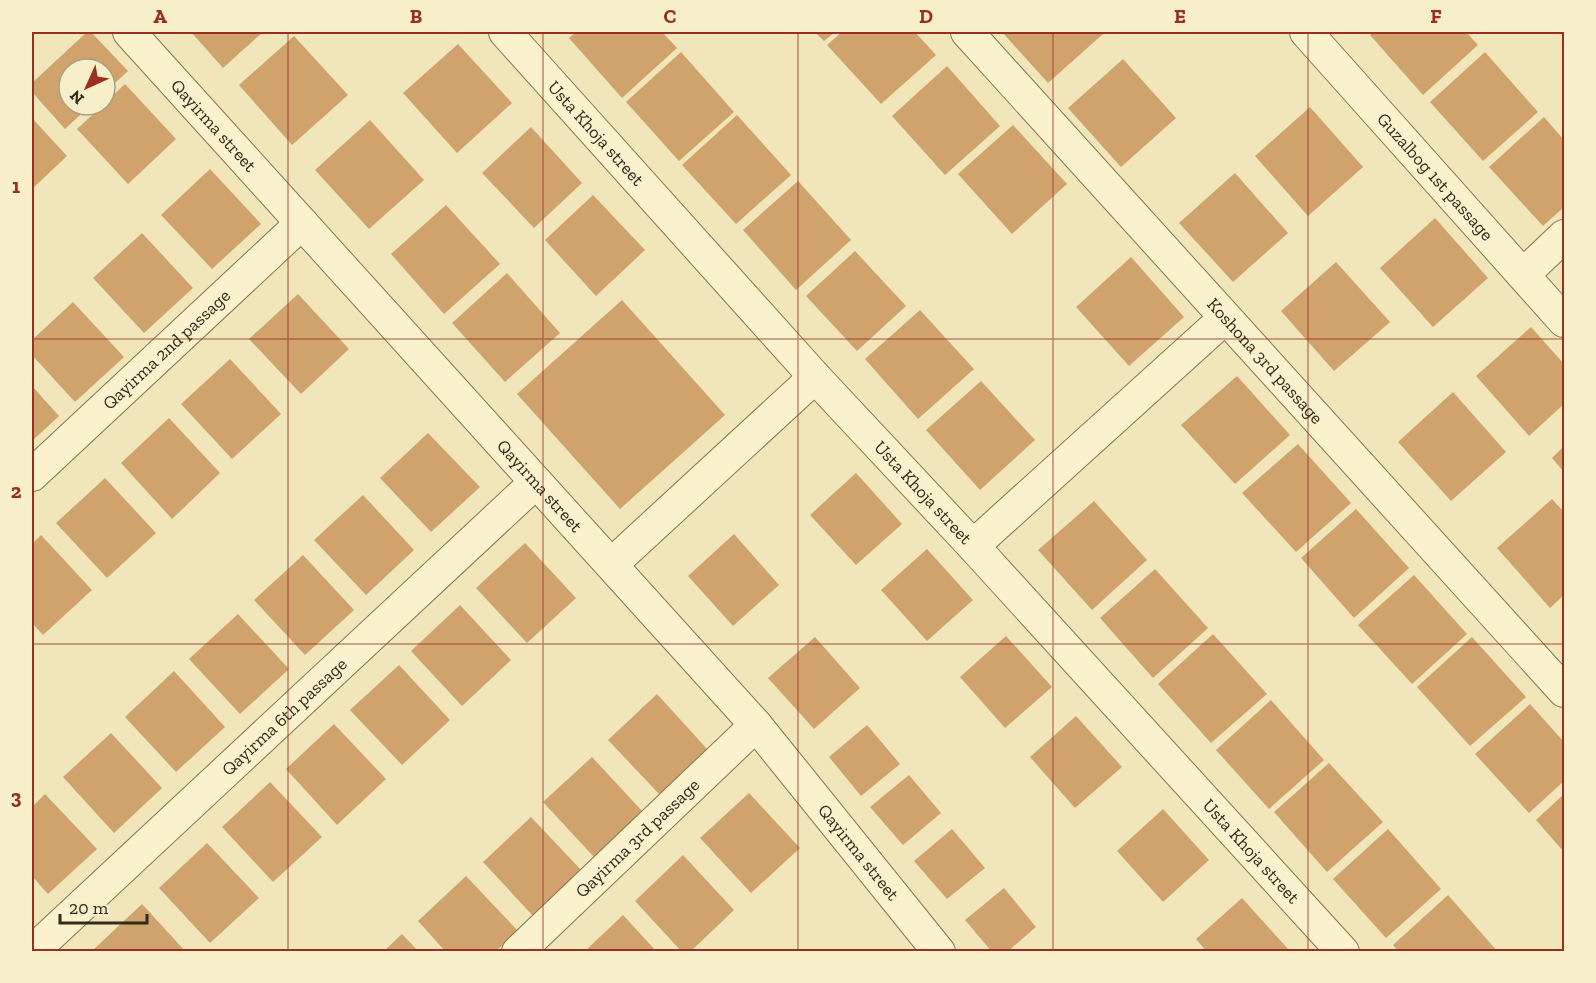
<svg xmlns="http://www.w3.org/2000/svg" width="1596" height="983" viewBox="0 0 1596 983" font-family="'Zilla Slab',serif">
<rect width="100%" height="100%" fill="#f0e6ba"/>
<g fill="#d0a36d">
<path d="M87 32H91L128 71 105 92V69H69V105H91L65 129 32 92V83Z"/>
<path d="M191 32H263L223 68Z"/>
<path d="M576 32H662L677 48 622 98 569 38Z"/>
<path d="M815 32H835L824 41Z"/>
<path d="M842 32H915L936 55 881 104 827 45Z"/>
<path d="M1002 32H1101L1103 34 1048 83Z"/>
<path d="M1374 32H1466L1478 45 1423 95 1370 35Z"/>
<path d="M294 36 348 95 292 145 239 85Z"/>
<path d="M458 44 512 103 457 153 403 93Z"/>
<path d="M681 52 734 112 679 161 626 102Z"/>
<path d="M1485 52 1538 112 1483 161 1430 102Z"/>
<path d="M1123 59 1176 118 1121 167 1068 108Z"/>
<path d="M947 66 1000 126 945 175 892 116Z"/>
<path d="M125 84 176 139 128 184 77 129 103 105H105V103Z"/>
<path d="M1310 107 1363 167 1308 216 1255 156Z"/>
<path d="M737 115 791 175 736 224 682 165Z"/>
<path d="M1544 117 1564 140V207L1543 226 1489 167Z"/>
<path d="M32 118 67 156 32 189Z"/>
<path d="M370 120 424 180 369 229 315 170Z"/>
<path d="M1013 125 1067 184 1012 234 958 174Z"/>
<path d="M531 127 582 183 534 228 482 173Z"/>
<path d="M210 169 261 224 212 269 161 215Z"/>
<path d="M1235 173 1288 233 1233 282 1179 223Z"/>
<path d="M798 181 851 240 796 290 743 230Z"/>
<path d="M593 195 645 250 596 296 545 240Z"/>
<path d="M446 205 500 264 444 314 391 254Z"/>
<path d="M1435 218 1488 278 1433 327 1380 268Z"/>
<path d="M142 233 193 288 144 333 93 278Z"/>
<path d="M855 251 906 306 857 351 806 296Z"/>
<path d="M1131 257 1184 317 1129 366 1076 307Z"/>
<path d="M1336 262 1390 322 1334 371 1281 311Z"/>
<path d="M507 273 560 333 505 382 452 323Z"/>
<path d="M298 294 349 349 301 394 249 339Z"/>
<path d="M622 300 725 415 620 509 517 394Z"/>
<path d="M73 302 124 357 75 402 32 355V340Z"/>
<path d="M920 310 974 369 918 419 865 359Z"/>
<path d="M1531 327 1564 364V404L1529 436 1476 376Z"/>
<path d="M230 359 281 414 232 459 181 404Z"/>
<path d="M1237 376 1290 435 1235 484 1181 425Z"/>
<path d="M981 381 1035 440 980 490 926 430Z"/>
<path d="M32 386 59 416 32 441Z"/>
<path d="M1453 392 1506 452 1451 501 1398 442Z"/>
<path d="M169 418 220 473 172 519 121 463Z"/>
<path d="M428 433 480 487 431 532 380 478Z"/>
<path d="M1298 444 1351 503 1296 552 1242 493Z"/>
<path d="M1564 446V472L1552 458Z"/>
<path d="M856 473 902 524 856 565 810 515Z"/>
<path d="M105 478 156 533 107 578 56 523Z"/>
<path d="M363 495 414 550 366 595 314 540Z"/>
<path d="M1552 499 1564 512V595L1550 608 1497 548Z"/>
<path d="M1094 501 1147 560 1092 610 1038 550Z"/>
<path d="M1356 509 1409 568 1354 618 1301 558Z"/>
<path d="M734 534 779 585 733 626 688 576Z"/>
<path d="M41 535 92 590 43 635 32 623V544Z"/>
<path d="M525 543 576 598 527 643 476 588Z"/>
<path d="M927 549 973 600 927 641 881 590Z"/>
<path d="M303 555 354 610 305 655 254 600Z"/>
<path d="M1155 569 1208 628 1153 678 1100 618Z"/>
<path d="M1414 575 1467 634 1412 684 1358 625Z"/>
<path d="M460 605 511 660 462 706 411 651Z"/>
<path d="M238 614 289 669 240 714 189 659Z"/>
<path d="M1213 634 1267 694 1211 743 1158 684Z"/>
<path d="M1006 636 1052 687 1005 728 960 677Z"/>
<path d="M815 637 860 688 814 729 768 678Z"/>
<path d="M1472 637 1526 697 1470 746 1417 687Z"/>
<path d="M399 665 450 720 402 765 350 710Z"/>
<path d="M174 671 225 727 176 772 125 717Z"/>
<path d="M657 694 708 750 660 795 608 740Z"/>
<path d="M1271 700 1324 760 1269 809 1216 750Z"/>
<path d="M1530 704 1564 742V781L1529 813 1475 754Z"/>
<path d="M1076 716 1122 767 1075 808 1030 757Z"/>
<path d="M334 724 386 779 337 825 286 769Z"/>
<path d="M867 725 900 764 861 796 829 757Z"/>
<path d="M111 733 162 788 114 833 63 777Z"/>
<path d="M592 757 643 812 594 857 543 802Z"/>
<path d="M1329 763 1383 822 1327 872 1274 812Z"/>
<path d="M909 775 941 813 903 845 870 807Z"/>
<path d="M270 782 322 837 273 882 222 827Z"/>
<path d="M749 793 800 848 751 893 700 838Z"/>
<path d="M45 794 97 849 48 894 32 876V807Z"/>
<path d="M1564 794V852L1536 820Z"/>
<path d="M1163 809 1209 860 1163 902 1117 851Z"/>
<path d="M531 817 582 871 534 917 483 862Z"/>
<path d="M952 829 985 868 947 899 914 861Z"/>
<path d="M1388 829 1441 889 1386 938 1333 879Z"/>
<path d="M207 843 259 898 210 943 159 888Z"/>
<path d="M683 855 734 910 690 952H682L635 901Z"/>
<path d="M466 876 518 931 495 952H446L418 921Z"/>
<path d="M1004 888 1036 927 1007 952H992L965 920Z"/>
<path d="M1448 895 1498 952H1399L1393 945Z"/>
<path d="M1242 898 1288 949 1286 952H1207L1196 939Z"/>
<path d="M142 904 186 952H95L93 950Z"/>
<path d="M623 915 657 952H584Z"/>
<path d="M402 934 419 952H383Z"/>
</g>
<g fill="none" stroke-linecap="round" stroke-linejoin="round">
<defs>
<g id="minor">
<path id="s1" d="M129 32 756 725 939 952"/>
<path id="s2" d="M505 32 815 377 973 546 1343 952"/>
<path id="s3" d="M967 32 1564 691"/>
<path id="s4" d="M1306 32 1564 321"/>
<path d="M1523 275 1564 236"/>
<path id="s5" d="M32 475 302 223"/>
<path d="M973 546 1225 318"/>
<path d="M612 564 815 377"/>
<path id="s6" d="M32 952 536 482"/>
<path id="s7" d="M518 952 756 725"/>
</g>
</defs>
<use href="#minor" stroke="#877554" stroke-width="34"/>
<use href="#minor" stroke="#faf2cd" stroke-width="32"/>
</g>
<path fill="none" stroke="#982f21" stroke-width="1.5" stroke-opacity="0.55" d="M288 32V952M543 32V952M798 32V952M1053 32V952M1308 32V952M32 339H1564M32 644H1564"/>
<g text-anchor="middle" stroke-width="4.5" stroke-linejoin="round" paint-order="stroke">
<g font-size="18" fill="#352a1a" stroke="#f7efca">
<text dy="6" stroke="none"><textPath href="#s1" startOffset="126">Qayirma street</textPath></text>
<text dy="6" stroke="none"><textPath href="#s2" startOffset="136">Usta Khoja street</textPath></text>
<text dy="6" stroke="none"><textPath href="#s4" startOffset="194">Guzalbog 1st passage</textPath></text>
<text dy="6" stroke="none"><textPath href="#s5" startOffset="184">Qayirma 2nd passage</textPath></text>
<text dy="6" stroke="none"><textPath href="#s3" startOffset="444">Koshona 3rd passage</textPath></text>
<text dy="6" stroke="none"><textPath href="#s1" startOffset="612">Qayirma street</textPath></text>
<text dy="6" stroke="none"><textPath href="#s2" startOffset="622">Usta Khoja street</textPath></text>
<text dy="6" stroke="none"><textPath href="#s6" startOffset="345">Qayirma 6th passage</textPath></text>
<text dy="6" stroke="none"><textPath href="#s7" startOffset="165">Qayirma 3rd passage</textPath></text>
<text dy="6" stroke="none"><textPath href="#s2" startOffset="1108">Usta Khoja street</textPath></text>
<text dy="6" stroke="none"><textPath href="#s1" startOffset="1098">Qayirma street</textPath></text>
</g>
</g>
<rect width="1596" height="983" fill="none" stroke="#f7efca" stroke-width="66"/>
<g transform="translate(87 87) rotate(225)"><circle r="28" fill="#f7efca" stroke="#a9a084" stroke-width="1.5"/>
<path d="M0-4.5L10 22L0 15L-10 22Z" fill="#982f21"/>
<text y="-9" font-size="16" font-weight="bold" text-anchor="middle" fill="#352a1a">N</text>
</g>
<path d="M60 914v9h87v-9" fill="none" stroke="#352a1a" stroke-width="3"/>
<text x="69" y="914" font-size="18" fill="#352a1a" stroke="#f7efca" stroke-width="4.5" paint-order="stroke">20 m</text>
<rect x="33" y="33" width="1530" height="917" fill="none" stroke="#982f21" stroke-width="2"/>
<g font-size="20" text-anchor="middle" font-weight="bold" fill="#982f21">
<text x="160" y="23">A</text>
<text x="416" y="23">B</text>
<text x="670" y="23">C</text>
<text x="926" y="23">D</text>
<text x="1180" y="23">E</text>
<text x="1436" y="23">F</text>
<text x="16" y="193">1</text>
<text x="16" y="498">2</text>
<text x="16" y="804">3</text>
</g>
</svg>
